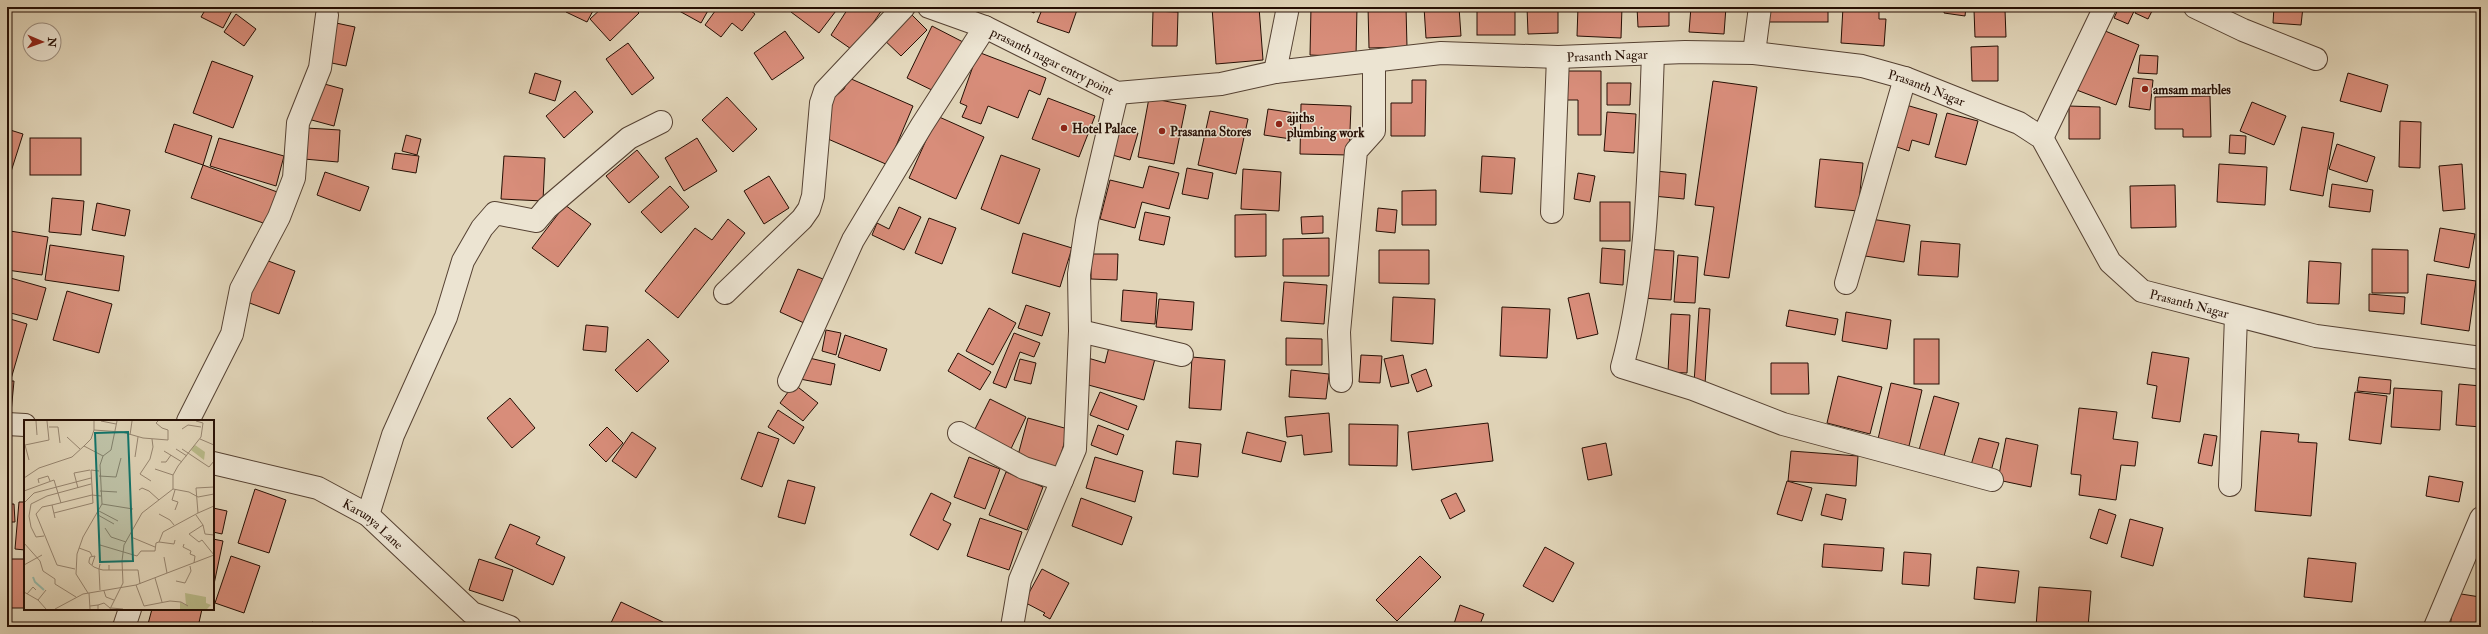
<svg xmlns="http://www.w3.org/2000/svg" width="2488" height="634" viewBox="0 0 2488 634" font-family="'IM FELL Double Pica',serif">
<rect width="100%" height="100%" fill="#e2d6ba"/>
<filter id="stains"><feTurbulence type="fractalNoise" baseFrequency=".005" numOctaves="4"/><feColorMatrix values="0 0 0 0 .2 0 0 0 0 .09 0 0 0 0 .02 0 0 0 .5 -.17"/></filter>
<radialGradient id="worn" r=".72"><stop offset=".6" stop-color="#630" stop-opacity="0"/><stop offset="1" stop-color="#630" stop-opacity=".3"/></radialGradient>
<g fill="#d88d7a" stroke="#260f04">
<path d="M7 7H15L9 16 7 15Z"/>
<path d="M207 7H234L223 28 201 17Z"/>
<path d="M568 7H595L587 22 566 12Z"/>
<path d="M603 7H633L639 13 610 41 590 19Z"/>
<path d="M672 7H710L701 23Z"/>
<path d="M718 7H746L755 14 742 31 732 23 721 37 705 25Z"/>
<path d="M795 7H839L819 33 791 12Z"/>
<path d="M849 7H884L854 51 831 35Z"/>
<path d="M1022 7H1036L1034 13Z"/>
<path d="M1043 7H1078L1069 33 1037 22Z"/>
<path d="M1212 7H1259L1263 60 1216 64Z"/>
<path d="M1311 7H1357L1356 57 1310 55Z"/>
<path d="M1368 7H1406L1407 47 1369 48Z"/>
<path d="M1424 7H1459L1461 36 1426 38Z"/>
<rect x="1477" y="7" width="38" height="28"/>
<path d="M1527 7H1558V33L1528 34Z"/>
<path d="M1578 7H1622L1621 38 1577 36Z"/>
<path d="M1637 7H1669V26L1638 27Z"/>
<path d="M1691 7H1726L1724 34 1689 32Z"/>
<rect x="1768" y="7" width="60" height="15"/>
<path d="M1843 7H1879V19H1886L1884 46 1841 43Z"/>
<path d="M1945 7H1966L1965 16 1944 13Z"/>
<path d="M2119 7H2136L2128 24 2114 18Z"/>
<path d="M2138 7H2154L2148 19 2135 13Z"/>
<path d="M2243 7H2255L2253 11Z"/>
<path d="M2274 7H2303L2301 25 2273 23Z"/>
<path d="M906 9 927 30 901 56 880 36Z"/>
<path d="M1974 10H2005L2006 37H1975Z"/>
<path d="M1153 11 1178 12 1177 46H1152Z"/>
<path d="M236 14 256 29 244 46 224 32Z"/>
<path d="M336 23 355 27 346 66 327 62Z"/>
<path d="M932 26 963 42 938 93 907 78Z"/>
<path d="M2098 28 2139 45 2116 105 2074 89Z"/>
<path d="M785 31 804 58 772 80 754 53Z"/>
<path d="M628 43 654 78 632 95 606 59Z"/>
<path d="M1998 46V81H1972L1971 47Z"/>
<path d="M978 52 1046 78 1040 95 1029 90 1018 118 988 106 981 124 962 117 967 106 960 103Z"/>
<path d="M2140 55 2158 56 2157 74 2138 73Z"/>
<path d="M212 61 253 76 233 128 193 113Z"/>
<path d="M1560 71H1601V135H1578V100H1560Z"/>
<path d="M535 73 561 81 555 101 529 93Z"/>
<path d="M2348 73 2388 85 2381 112 2340 101Z"/>
<path d="M849 78 913 106 888 165 828 139 831 100 844 89Z"/>
<path d="M2133 78 2153 80 2150 110 2129 107Z"/>
<path d="M1412 80H1426L1425 136H1391V103H1412Z"/>
<path d="M1713 81 1757 87 1729 278 1704 275 1714 207 1695 205Z"/>
<path d="M317 82 343 89 334 126 308 119Z"/>
<path d="M1607 83H1631L1630 105H1607Z"/>
<path d="M575 91 593 112 564 138 546 116Z"/>
<path d="M2210 96 2211 137H2183V129H2155V97Z"/>
<path d="M727 97 757 129 733 152 702 120Z"/>
<path d="M1048 98 1095 116 1079 157 1032 139Z"/>
<path d="M1149 98 1186 105 1174 164 1138 157Z"/>
<path d="M2252 102 2286 116 2274 145 2240 131Z"/>
<path d="M1301 104 1351 106 1349 155 1300 154Z"/>
<path d="M1906 105 1937 114 1929 145 1912 140 1909 151 1894 146Z"/>
<path d="M2069 106 2100 107V139H2069Z"/>
<path d="M1268 109 1295 113 1291 139 1264 135Z"/>
<path d="M1210 111 1248 119 1236 174 1198 165Z"/>
<path d="M1607 112 1636 114 1634 153 1604 151Z"/>
<path d="M1947 113 1978 121 1966 165 1935 157Z"/>
<path d="M937 116 984 137 956 199 909 178Z"/>
<path d="M2400 121 2421 122 2420 168 2399 167Z"/>
<path d="M174 124 212 136 203 165 165 152Z"/>
<path d="M1116 127 1138 133 1130 160 1109 154Z"/>
<path d="M2302 127 2334 133 2323 196 2290 190Z"/>
<path d="M306 128 340 130 338 162 304 159Z"/>
<path d="M7 129 23 134 9 178 7 177Z"/>
<path d="M406 135 421 139 417 155 402 151Z"/>
<path d="M2230 135 2246 136 2245 154 2229 153Z"/>
<rect x="30" y="138" width="51" height="37"/>
<path d="M219 138 284 156 276 186 210 166Z"/>
<path d="M697 138 717 171 684 191 665 158Z"/>
<path d="M2337 144 2375 157 2367 182 2329 169Z"/>
<path d="M637 150 659 177 629 203 606 176Z"/>
<path d="M395 153 419 156 416 173 392 169Z"/>
<path d="M1001 155 1040 169 1019 224 981 209Z"/>
<path d="M504 156 545 158 543 201 501 199Z"/>
<path d="M1482 156 1515 158 1512 194 1480 192Z"/>
<path d="M1820 159 1863 163 1858 211 1815 207Z"/>
<path d="M2219 164 2267 167 2265 205 2217 202Z"/>
<path d="M2462 164 2465 209 2443 211 2439 166Z"/>
<path d="M203 165 280 193 269 225 191 198Z"/>
<path d="M1149 166 1179 173 1169 209 1142 202 1135 228 1100 219 1110 180 1143 188Z"/>
<path d="M1187 168 1213 173 1208 199 1182 194Z"/>
<path d="M1243 169 1281 172 1279 211 1241 209Z"/>
<path d="M1655 171 1686 174 1684 199 1653 196Z"/>
<path d="M325 172 369 187 360 211 317 195Z"/>
<path d="M1578 173 1595 176 1590 202 1574 199Z"/>
<path d="M769 176 789 208 764 224 744 191Z"/>
<path d="M2332 184 2373 190 2370 212 2329 207Z"/>
<path d="M2175 185 2176 227 2131 228 2130 186Z"/>
<path d="M670 186 689 207 661 233 641 212Z"/>
<path d="M1436 190V225H1402V191Z"/>
<path d="M52 198 84 201 81 235 49 232Z"/>
<rect x="1600" y="202" width="30" height="39"/>
<path d="M97 203 130 210 125 236 92 230Z"/>
<path d="M565 205 591 224 558 267 532 248Z"/>
<path d="M899 207 921 217 904 250 872 235 877 223 889 229Z"/>
<path d="M1378 208 1397 210 1395 233 1376 231Z"/>
<path d="M1145 212 1170 217 1164 245 1139 240Z"/>
<path d="M1266 214V256L1235 257V215Z"/>
<path d="M1323 216V233L1302 234 1301 217Z"/>
<path d="M929 218 956 228 942 264 915 253Z"/>
<path d="M728 219 745 233 678 318 645 291 695 228 712 240Z"/>
<path d="M1871 219 1910 225 1904 262 1865 256Z"/>
<path d="M2440 228 2475 234 2469 268 2434 261Z"/>
<path d="M10 231 48 237 42 275 7 270Z"/>
<path d="M1023 233 1072 248 1060 287 1012 273Z"/>
<path d="M1329 238V276H1283V239Z"/>
<path d="M1921 241 1960 244 1958 277 1918 275Z"/>
<path d="M50 245 124 256 119 291 45 280Z"/>
<path d="M1602 248 1625 250 1623 285 1600 283Z"/>
<path d="M1645 249 1674 251 1671 300 1642 298Z"/>
<path d="M2372 249 2408 250V293H2372Z"/>
<path d="M1379 250H1429V284L1379 283Z"/>
<path d="M1091 254H1118L1117 280 1091 279Z"/>
<path d="M1678 255 1698 257 1695 303 1674 302Z"/>
<path d="M263 259 295 271 279 314 247 302Z"/>
<path d="M2309 261 2341 263 2339 304 2307 303Z"/>
<path d="M798 269 823 279 804 323 780 312Z"/>
<path d="M2427 274 2476 281 2469 331 2421 324Z"/>
<path d="M7 277 46 288 37 320 7 312Z"/>
<path d="M1284 282 1327 285 1324 324 1281 321Z"/>
<path d="M1123 290 1157 293 1155 324 1121 321Z"/>
<path d="M67 291 112 304 99 353 53 340Z"/>
<path d="M1589 293 1598 334 1577 339 1568 298Z"/>
<path d="M2369 294 2405 297 2404 314 2369 311Z"/>
<path d="M1393 297 1435 299 1433 344 1391 341Z"/>
<path d="M1159 299 1194 302 1192 330 1156 327Z"/>
<path d="M1026 305 1050 313 1042 336 1018 328Z"/>
<path d="M1502 307 1550 309 1547 358 1500 356Z"/>
<path d="M989 308 1016 323 993 365 966 351Z"/>
<path d="M1699 308 1710 309 1705 384 1694 383Z"/>
<path d="M1789 310 1838 319 1835 335 1786 326Z"/>
<path d="M1846 312 1891 320 1887 349 1842 341Z"/>
<path d="M1671 314 1690 315 1687 373 1668 372Z"/>
<path d="M7 318 27 324 11 379 7 378Z"/>
<path d="M586 325 608 327 606 352 583 350Z"/>
<path d="M826 330 841 333 836 355 822 351Z"/>
<path d="M1014 333 1040 343 1034 357 1020 352 1006 388 993 383Z"/>
<path d="M845 335 887 349 880 371 838 357Z"/>
<path d="M1286 338 1322 339V365H1286Z"/>
<path d="M648 339 669 361 637 392 615 370Z"/>
<rect x="1914" y="339" width="25" height="45"/>
<path d="M1110 343 1156 355 1144 400 1081 383 1088 358 1105 363Z"/>
<path d="M2152 352 2189 358 2180 422 2152 418 2157 386 2147 384Z"/>
<path d="M958 353 991 372 980 390 948 371Z"/>
<path d="M1361 355 1382 356 1380 383 1359 382Z"/>
<path d="M1403 355 1409 383 1391 387 1384 359Z"/>
<path d="M805 357 835 364 831 385 800 379Z"/>
<path d="M1192 357 1225 360 1221 410 1189 408Z"/>
<path d="M1020 359 1036 363 1031 384 1014 380Z"/>
<path d="M1771 363H1808L1809 394H1771Z"/>
<path d="M1426 369 1432 386 1417 392 1411 375Z"/>
<path d="M1291 370 1329 374 1326 399 1289 397Z"/>
<path d="M1838 376 1882 387 1870 434 1827 423Z"/>
<path d="M2359 377 2391 380 2390 394 2357 391Z"/>
<path d="M7 381H14L11 413H7Z"/>
<path d="M1891 383 1922 390 1909 446 1878 439Z"/>
<path d="M794 384 818 403 803 421 780 403Z"/>
<path d="M2459 384 2481 386V427L2456 425Z"/>
<path d="M2394 388 2442 391 2440 430 2391 427Z"/>
<path d="M1100 392 1137 406 1128 430 1090 415Z"/>
<path d="M2355 392 2387 396 2381 444 2349 440Z"/>
<path d="M1934 396 1959 403 1944 456 1919 450Z"/>
<path d="M510 398 535 428 512 448 487 418Z"/>
<path d="M990 399 1026 417 1009 453 972 435Z"/>
<path d="M2079 408 2117 412 2113 439 2138 442 2135 466 2121 465 2116 500 2079 495 2081 475 2071 474Z"/>
<path d="M778 410 804 427 794 444 768 427Z"/>
<path d="M1329 413 1332 452 1304 455 1302 435 1287 437 1285 417Z"/>
<path d="M1028 418 1068 429 1057 469 1017 459Z"/>
<path d="M1488 423 1493 461 1412 470 1408 432Z"/>
<path d="M1349 424 1398 425 1397 466 1349 465Z"/>
<path d="M1098 425 1124 435 1117 455 1091 445Z"/>
<path d="M607 427 623 443 606 462 589 445Z"/>
<path d="M2261 431 2299 434 2298 442 2317 443 2311 516 2255 511Z"/>
<path d="M632 432 656 448 636 478 612 461Z"/>
<path d="M758 432 779 439 762 487 741 479Z"/>
<path d="M1247 432 1286 442 1281 462 1242 453Z"/>
<path d="M2204 434 2217 436 2212 466 2198 463Z"/>
<path d="M1979 438 1999 443 1991 471 1971 465Z"/>
<path d="M2006 438 2038 445 2031 487 1998 480Z"/>
<path d="M1176 441 1201 444 1198 477 1173 474Z"/>
<path d="M1606 443 1612 475 1588 480 1582 448Z"/>
<path d="M1791 451 1858 456 1856 486 1788 481Z"/>
<path d="M969 457 1000 469 985 509 954 497Z"/>
<path d="M1095 457 1143 471 1135 502 1086 488Z"/>
<path d="M1006 472 1043 487 1027 530 989 515Z"/>
<path d="M2429 476 2463 482 2459 502 2426 496Z"/>
<path d="M788 480 815 487 805 524 778 517Z"/>
<path d="M1787 481 1812 488 1802 521 1777 514Z"/>
<path d="M255 489 286 500 269 553 238 543Z"/>
<path d="M931 493 951 503 943 520 951 524 938 550 910 535Z"/>
<path d="M1456 493 1465 511 1450 519 1441 500Z"/>
<path d="M1826 494 1846 499 1842 520 1821 515Z"/>
<path d="M1081 498 1132 517 1122 545 1072 526Z"/>
<path d="M19 502H25V550L15 549Z"/>
<path d="M7 504H14L15 522H7Z"/>
<path d="M213 508 227 511 222 534 213 532Z"/>
<path d="M2099 509 2116 515 2107 544 2090 538Z"/>
<path d="M980 518 1022 532 1009 570 967 556Z"/>
<path d="M2130 519 2163 528 2153 566 2121 557Z"/>
<path d="M510 524 540 537 536 544 565 557 553 585 495 558Z"/>
<path d="M213 539 223 541 213 589Z"/>
<path d="M1824 544 1884 548 1882 571 1822 567Z"/>
<path d="M1545 547 1574 563 1553 602 1523 586Z"/>
<path d="M1904 552 1931 554 1929 586 1902 584Z"/>
<path d="M231 556 260 566 244 613 215 603Z"/>
<path d="M1420 556 1441 577 1397 621 1376 600Z"/>
<path d="M2308 558 2356 563 2352 602 2304 597Z"/>
<rect x="7" y="559" width="18" height="49"/>
<path d="M479 559 513 570 503 601 469 590Z"/>
<path d="M1977 567 2019 571 2015 603 1974 599Z"/>
<path d="M1042 569 1069 583 1050 619 1043 615 1045 613 1024 602Z"/>
<path d="M2039 587 2091 591 2088 627H2036Z"/>
<path d="M2481 588V627H2450L2455 593 2480 597Z"/>
<path d="M621 602 663 622 661 627H609Z"/>
<path d="M1460 605 1484 614 1479 627H1453Z"/>
<path d="M152 609H202L198 627H159L148 624Z"/>
<path d="M312 622 323 627H310Z"/>
<path d="M1029 623 1074 627H1029Z"/>
</g>
<g fill="none" stroke-linecap="round" stroke-linejoin="round">
<defs>
<g id="minor">
<path id="s1" d="M929 7 985 27 1117 93 1221 84 1275 72 1441 53 1558 57 1685 52 1754 53 1862 66 1905 78 1993 113 2019 123 2042 138 2110 262 2142 291 2316 336 2481 358"/>
<path d="M2195 7 2243 30 2316 59"/>
<path d="M1754 53 1760 7"/>
<path d="M1653 54C1649 156 1649 269 1622 367L1693 389 1783 424 1992 480"/>
<path d="M1275 72 1288 7"/>
<path d="M2042 138 2105 7"/>
<path d="M1552 212 1558 57"/>
<path d="M1846 283 1905 78"/>
<path d="M725 293 802 219 809 209 813 196 821 103 825 91 904 7"/>
<path d="M1080 331 1182 355"/>
<path d="M789 381 853 240 922 125 985 27"/>
<path d="M1341 381 1339 332 1356 151 1374 131V61"/>
<path d="M188 421 232 334 241 289 279 217 294 178 298 123 320 68 327 15"/>
<path d="M7 424 25 425"/>
<path d="M959 433 1024 468 1062 480"/>
<path id="s2" d="M213 463 318 488 368 515 472 613 510 627"/>
<path d="M2230 485 2236 316"/>
<path d="M368 515 393 435 446 317 463 261 482 228 495 213 536 221 547 208 629 138 661 122"/>
<path d="M124 627 130 609"/>
<path d="M1012 627 1020 580 1075 449 1080 331 1079 274 1087 221 1117 93"/>
<path d="M2435 627 2481 518"/>
</g>
</defs>
<use href="#minor" stroke="#554132" stroke-width="24"/>
<use href="#minor" stroke="#ece4d2" stroke-width="22"/>
</g>
<g fill="#8f2418" stroke="#ece4d2" stroke-width="1.5">
<circle cx="2145" cy="89" r="4"/>
<circle cx="1279" cy="124" r="4"/>
<circle cx="1064" cy="128" r="4"/>
<circle cx="1162" cy="131" r="4"/>
</g>
<g text-anchor="middle" stroke-width="3" stroke-linejoin="round" paint-order="stroke">
<g font-size="13" fill="#260f04" stroke="#ece4d2">
<text dy="5" stroke="none"><textPath href="#s1" startOffset="700">Prasanth Nagar</textPath></text>
<text dy="5" stroke="none"><textPath href="#s1" startOffset="135">prasanth nagar entry point</textPath></text>
<text dy="5" stroke="none"><textPath href="#s1" startOffset="1024">Prasanth Nagar</textPath></text>
<text dy="5" stroke="none"><textPath href="#s1" startOffset="1384">Prasanth Nagar</textPath></text>
<text dy="5" stroke="none"><textPath href="#s2" startOffset="174">Karunya Lane</textPath></text>
</g>
<g font-size="13" font-weight="bold" fill="#260f04" stroke="#ece4d2" text-anchor="start">
<text x="2153" y="94">amsam marbles</text>
<text x="1287" y="122">ajiths<tspan x="1287" dy="15">plumbing work</tspan></text>
<text x="1072" y="133">Hotel Palace</text>
<text x="1170" y="136">Prasanna Stores</text>
</g>
</g>
<g transform="translate(24 420)">
<rect width="190" height="190" fill="#e2d6ba"/>
<path d="M171 25 181 32 180 40 167 30ZM161 173 182 177V183L187 185 183 189H156V182L162 185Z" fill="#babc8b"/>
<path fill="none" stroke="#96baaa" stroke-width="2" d="M9 157 11 162 20 170"/>
<path fill="none" stroke="#978671" stroke-width="1" d="M12 1 13 15M70 1V10L98 12 119 18 144 20V10L138 8 132 3 134 1M77 1 92 4M25 7H34L36 23M158 9 164 5 177 7M106 15 108 1M43 17 56 29M176 19 190 25M60 26 67 19 70 10M152 29 163 36M158 29 185 47 190 41M140 31 158 42M111 37 114 17M5 40 1 25 25 20 23 1M137 42H142L147 35M131 49 149 55M75 56 92 57 97 38M0 58 15 48 48 37 60 26 79 36M127 61 116 54 126 39 129 27 128 19M15 63 14 59 24 56 26 61M54 68 50 53 66 50M149 69 165 72 174 77 190 74M115 70 118 68 125 71 135 80M0 71 30 60 37 83M76 71 93 72M0 83 10 73 67 58M78 84 109 89M28 85 31 98M151 90 154 82 148 80 151 70M75 91 94 101M30 93 69 83 67 50 75 51M174 93 190 86M135 94 146 100 150 105M74 95 90 104M172 95 179 105 165 114 175 122 178 120 190 135M179 105 181 114 190 115M81 108 87 117 102 122M20 116 12 117 7 107 5 96 7 84 23 76 67 64M107 117 131 127M135 122 150 124 151 120M0 123 16 141 19 151 31 159V164L52 177M160 124 159 127 167 131 166 134 171 136 170 143M76 125 113 136 117 131H131L132 123 135 122 139 112 174 93 172 68 190 67M55 128 66 132 68 136M140 137 143 153M76 144 75 149 79 150H85V145M0 145 18 135M68 145 71 136 66 137 65 141V143L70 147 75 149 76 170M51 149 33 145 12 94 18 87 28 85 68 75 77 76M85 150H114L116 164M131 158 138 182M152 161 161 163 167 151 166 146M112 165 120 186 146 181 157 182 164 186M80 171 82 177 90 180M0 172 14 180 22 189M64 173 52 154 53 134 59 117 78 84 76 45 79 36 87 30 93 1M65 173 66 189M3 174 9 167 12 170M14 180 22 170M74 185 80 183 86 188M66 186 74 185V189M87 188 99 189M31 189 59 174 112 165 190 135M86 189 99 163 98 141 100 125 118 93 149 69V55L154 46 177 17 179 3 172 1"/>
<path fill="#0f766e" fill-opacity="0.15" stroke="#0f766e" stroke-width="2" d="M104 12 109 141 76 142 71 13Z"/>
<rect width="190" height="190" fill="none" stroke="#260f04" stroke-width="2"/>
</g>
<rect width="2488" height="634" fill="none" stroke="#e2d6ba" stroke-width="24"/>
<rect x="8" y="8" width="2472" height="618" fill="none" stroke="#260f04" stroke-width="2"/>
<rect x="12" y="12" width="2464" height="610" fill="none" stroke="#260f04"/>
<g transform="translate(42 42) rotate(92)"><circle r="19" fill="#ece4d2" stroke="#9d8f80"/>
<path d="M0-3L7 15L0 10L-7 15Z" fill="#8f2418"/>
<text y="-6" font-size="11" font-weight="bold" text-anchor="middle" fill="#260f04">N</text>
</g>
<rect width="100%" height="100%" filter="url(#stains)"/>
<rect width="100%" height="100%" fill="url(#worn)"/>
</svg>
